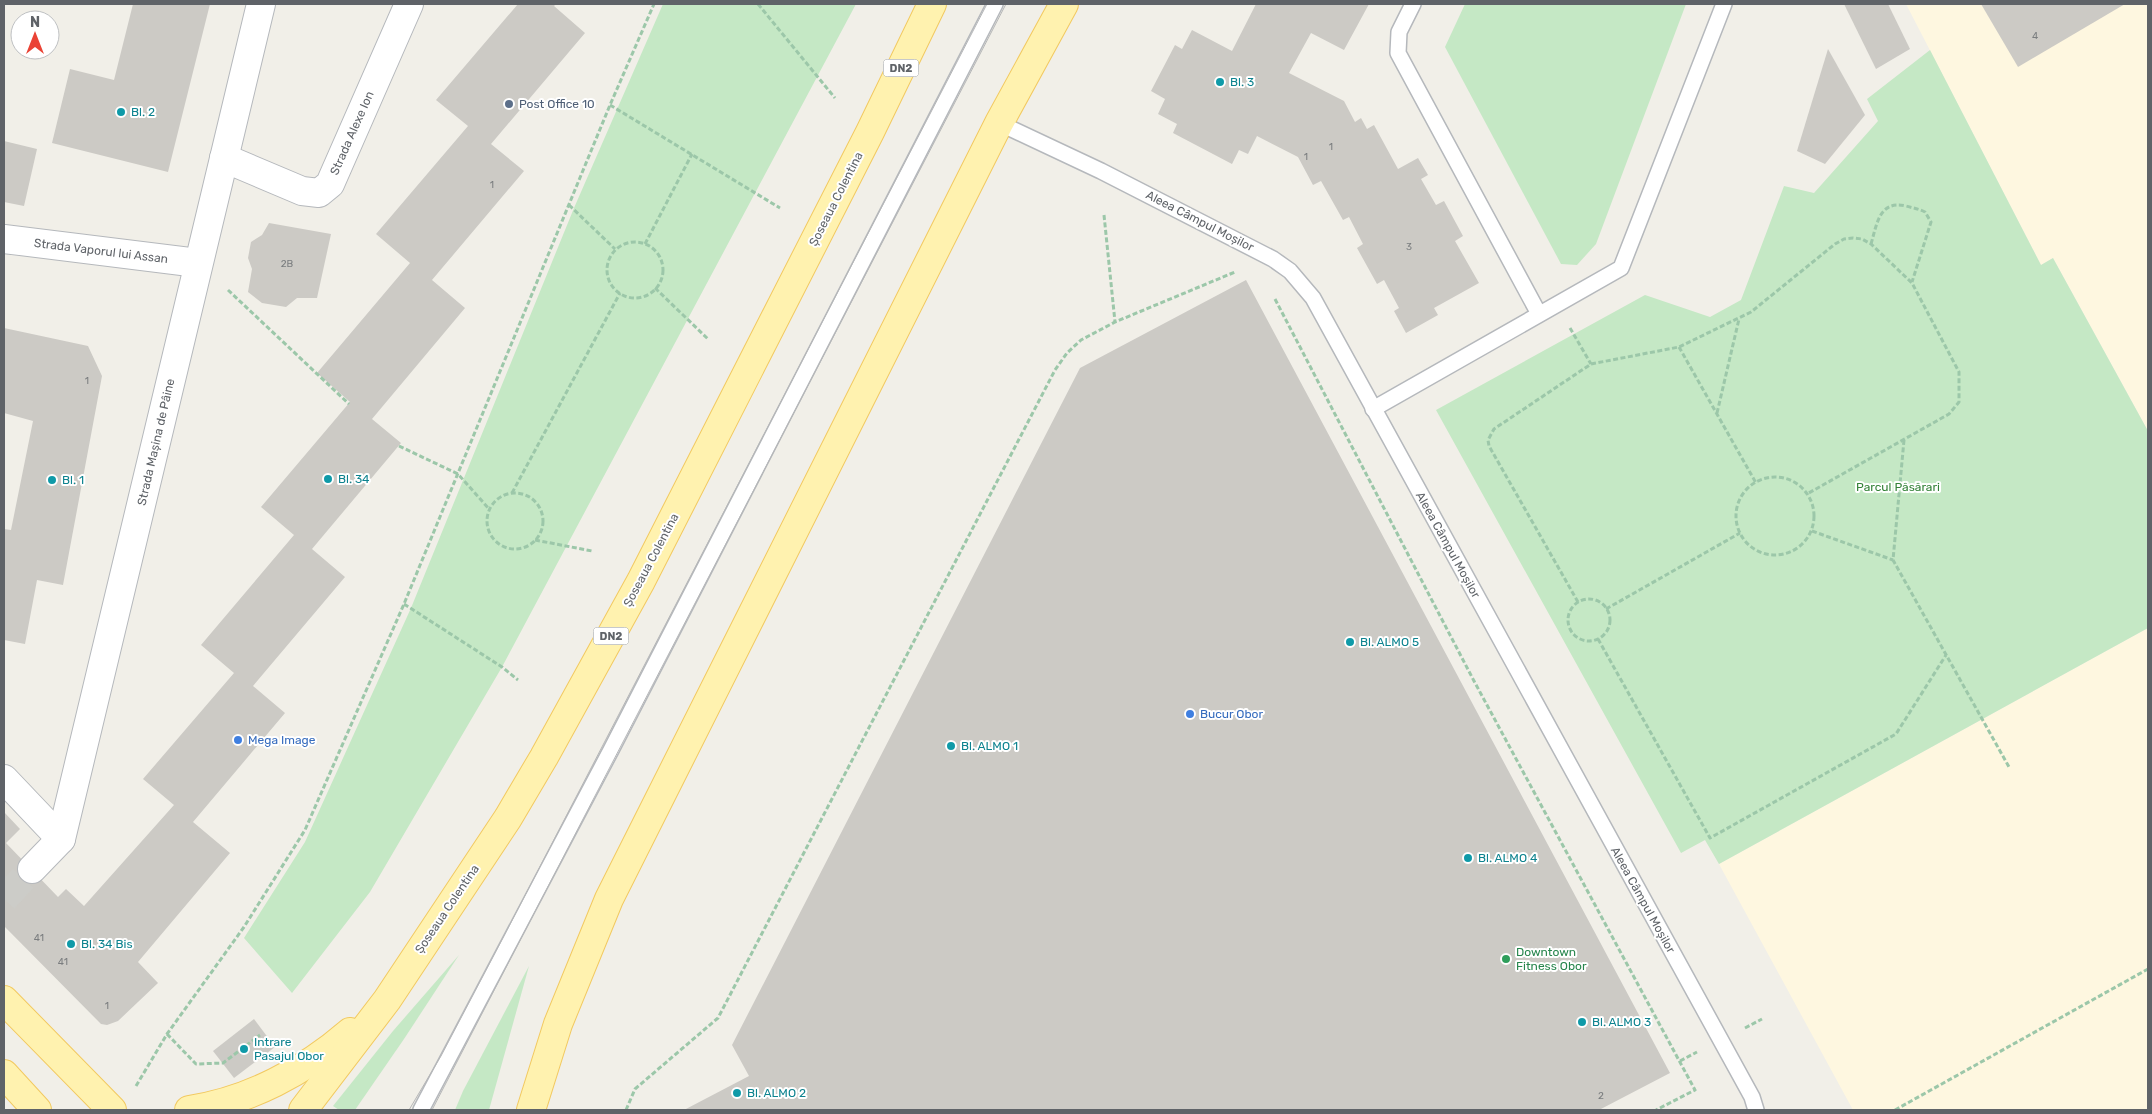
<svg xmlns="http://www.w3.org/2000/svg" width="2152" height="1114" viewBox="0 0 2152 1114" font-family="Rubik,sans-serif">
<rect width="100%" height="100%" fill="#f1efe8"/>
<g fill="#fef7e0">
<path d="M1906 4H2148V431L2053 258 2041 265Z"/>
<path d="M2148 628V1110H1853L1719 864Z"/>
</g>
<g fill="#c5e8c5">
<path d="M663 4H856L502 667 370 892 292 993 244 938 305 842 411 608 574 208Z"/>
<path d="M1465 4H1686L1596 244 1577 265 1561 264 1445 47Z"/>
<path d="M1930 50 2041 265 2053 258 2148 431V628L1719 864 1705 840 1681 853 1436 410 1645 295 1710 317 1741 300 1784 186 1814 193 1878 121 1867 99Z"/>
<path d="M459 955 404 1039 355 1110H339L333 1106 393 1031Z"/>
<path d="M529 966 489 1110H455L463 1091Z"/>
</g>
<g fill="#cccac5">
<path d="M133 4H210L168 172 52 143 70 69 114 80Z"/>
<path d="M518 4H556L554 6 585 33 491 144 524 171 432 280 465 308 372 419 401 443 312 549 345 577 253 686 285 713 193 822 230 853 138 962 158 983 118 1021 107 1025 101 1024 4 926V812L20 829 6 843 58 897 66 889 84 906 174 805 143 779 234 673 201 645 294 535 261 507 350 402 317 373 410 263 376 234 468 126 436 100Z"/>
<path d="M1256 4H1369L1344 50 1311 33 1289 73 1344 101 1355 122 1361 118 1367 129 1374 125 1398 169 1418 158 1428 175 1421 179 1436 205 1444 201 1463 236 1455 241 1479 283 1434 308 1438 315 1406 333 1394 311 1399 308 1384 280 1377 284 1357 248 1363 244 1349 217 1343 220 1321 181 1313 185 1298 157 1257 136 1248 154 1239 150 1232 164 1173 133 1177 124 1158 114 1165 99 1151 91 1175 45 1182 49 1192 30 1232 51Z"/>
<path d="M1844 4H1888L1910 49 1876 69Z"/>
<path d="M1981 4H2125L2018 67Z"/>
<path d="M1828 49 1865 115 1825 164 1797 151Z"/>
<path d="M4 141 37 149 24 206 4 202Z"/>
<path d="M269 223 331 234 317 298H297L286 307 262 303 248 292 252 269 248 258 251 242 262 235Z"/>
<path d="M1246 280 1670 1073 1599 1110H684L749 1076 732 1045 1080 368Z"/>
<path d="M4 328 88 346 102 376 63 585 37 580 25 644 4 640V529L11 530 33 421 4 413Z"/>
<path d="M254 1019 275 1047 234 1078 213 1051Z"/>
</g>
<g fill="none" stroke-linecap="round" stroke-linejoin="round">
<path stroke="#ccccc8" stroke-width="28" stroke-dasharray="28 14" stroke-linecap="butt" d="M4 899 32 869"/>
<defs>
<g id="service">
<path d="M1413 4 1399 32 1398 53 1539 314"/>
<path d="M999 123 1101 171 1273 259 1290 271 1313 298 1752 1097 1756 1110"/>
<path d="M1373 409 1621 268 1724 4"/>
<path d="M421 1110 611 750 995 4"/>
</g>
<g id="minor">
<path d="M224 158 302 191 319 193 330 184 409 4"/>
<path d="M4 239 198 263"/>
<path d="M4 779 61 839"/>
<path d="M32 869 61 839 261 4"/>
</g>
<g id="primary">
<path d="M4 1000 112 1110"/>
<path d="M4 1074 37 1110"/>
<path d="M189 1110C249 1101 305 1071 350 1032"/>
<path d="M303 1110 387 1000 508 818 544 757 641 581 870 132 932 4"/>
<path d="M531 1110 558 1024 609 899 999 123 1064 4"/>
</g>
</defs>
<use href="#service" stroke="#b5b8bc" stroke-width="18"/>
<use href="#minor" stroke="#b5b8bc" stroke-width="30"/>
<use href="#primary" stroke="#f2c960" stroke-width="30"/>
<g stroke="#9cc7a9" stroke-width="3" stroke-dasharray="5 2.5" stroke-linecap="butt">
<path d="M758 4 835 98"/>
<path d="M610 105 780 208"/>
<path d="M569 205 615 249"/>
<path d="M1104 215 1115 322"/>
<circle cx="635" cy="270" r="28"/>
<path d="M645 244 692 154"/>
<path d="M1871 244C1877 224 1879 200 1906 206 1913 208 1919 209 1925 212L1931 222 1912 282"/>
<path d="M655 288 708 339"/>
<path d="M228 290 349 404"/>
<path d="M1275 299 1474 681 1695 1090 1656 1110"/>
<path d="M1570 328 1591 364"/>
<path d="M1679 347 1756 483"/>
<path d="M1717 413 1739 319"/>
<path d="M1904 440 1893 560 2009 767"/>
<path d="M399 446 458 474 490 510"/>
<circle cx="1775" cy="516" r="39"/>
<path d="M512 493 620 293"/>
<circle cx="515" cy="521" r="28"/>
<path d="M1812 531 1893 560"/>
<path d="M535 540 592 551"/>
<circle cx="1589" cy="620" r="21"/>
<path d="M1578 602 1489 446 1488 440 1494 429 1591 364 1679 347 1751 312 1835 244 1844 239 1853 238 1862 239 1871 244 1912 283 1959 372V402L1949 414 1807 494"/>
<path d="M404 604 502 667 518 680"/>
<path d="M1606 609 1740 533"/>
<path d="M1598 639 1710 838 1896 734 1946 655"/>
<path d="M1745 1028 1762 1019"/>
<path d="M167 1034 196 1064 223 1063 260 1035"/>
<path d="M1680 1061 1697 1052"/>
<path d="M136 1086 167 1034 244 927 305 830 404 604 610 105 654 4"/>
<path d="M626 1110 635 1089 718 1018 1055 370 1067 353 1081 340 1115 322 1235 272"/>
<path d="M1895 1110 2148 969"/>
</g>
<use href="#service" stroke="#fff" stroke-width="15"/>
<use href="#minor" stroke="#fff" stroke-width="28"/>
<use href="#primary" stroke="#fff2af" stroke-width="28"/>
<g stroke="#b6b7b8" stroke-width="1">
<path d="M409 1110 441 1056 504 936 987 4"/>
<path d="M432 1110 1006 4"/>
</g>
</g>
<g fill="#0f9aa8" stroke="#fff" stroke-width="2">
<circle cx="1220" cy="82" r="5"/>
<circle cx="121" cy="112" r="5"/>
<circle cx="328" cy="479" r="5"/>
<circle cx="52" cy="480" r="5"/>
<circle cx="1350" cy="642" r="5"/>
<circle cx="951" cy="746" r="5"/>
<circle cx="1468" cy="858" r="5"/>
<circle cx="71" cy="944" r="5"/>
<circle cx="1582" cy="1022" r="5"/>
<circle cx="244" cy="1049" r="5"/>
<circle cx="737" cy="1093" r="5"/>
</g>
<circle fill="#5c6f8a" stroke="#fff" stroke-width="2" cx="509" cy="104" r="5"/>
<g fill="#3f7fe0" stroke="#fff" stroke-width="2">
<circle cx="1190" cy="714" r="5"/>
<circle cx="238" cy="740" r="5"/>
</g>
<circle fill="#2e9e5b" stroke="#fff" stroke-width="2" cx="1506" cy="959" r="5"/>
<g text-anchor="middle" stroke-width="4" stroke-linejoin="round" paint-order="stroke">
<g font-size="10" fill="#7a7d7f">
<text x="2035" y="39">4</text>
<text x="1331" y="150">1</text>
<text x="1306" y="160">1</text>
<text x="492" y="188">1</text>
<text x="1409" y="250">3</text>
<text x="287" y="267">2B</text>
<text x="87" y="384">1</text>
<text x="39" y="941">41</text>
<text x="63" y="965">41</text>
<text x="107" y="1009">1</text>
<text x="1601" y="1099">2</text>
</g>
<g fill="#fff" stroke="#8f9295" stroke-width="1">
<rect x="883.5" y="59.5" width="35" height="17" rx="4"/>
<rect x="593.5" y="627.5" width="35" height="17" rx="4"/>
</g>
<g font-size="11" font-weight="bold" fill="#5f6368">
<text x="901" y="72">DN2</text>
<text x="611" y="640">DN2</text>
</g>
<g font-size="12" fill="#0d838f" stroke="#fff" text-anchor="start">
<text x="1230" y="86">Bl. 3</text>
<text x="131" y="116">Bl. 2</text>
<text x="338" y="483">Bl. 34</text>
<text x="62" y="484">Bl. 1</text>
<text x="1360" y="646">Bl. ALMO 5</text>
<text x="961" y="750">Bl. ALMO 1</text>
<text x="1478" y="862">Bl. ALMO 4</text>
<text x="81" y="948">Bl. 34 Bis</text>
<text x="1592" y="1026">Bl. ALMO 3</text>
<text x="254" y="1046">Intrare<tspan x="254" dy="14">Pasajul Obor</tspan></text>
<text x="747" y="1097">Bl. ALMO 2</text>
</g>
<g font-size="12" fill="#4e5e75" stroke="#fff" text-anchor="start">
<text x="519" y="108">Post Office 10</text>
</g>
<g font-size="12" fill="#5f6368" stroke="#fff">
<text transform="translate(352 133) rotate(-66)" y="4">Strada Alexe Ion</text>
<text transform="translate(836 199) rotate(-63)" y="4">Șoseaua Colentina</text>
<text transform="translate(1200 221) rotate(27)" y="4">Aleea Câmpul Moșilor</text>
<text transform="translate(101 251) rotate(7)" y="4">Strada Vaporul lui Assan</text>
<text transform="translate(156 442) rotate(-77)" y="4">Strada Mașina de Pâine</text>
<text transform="translate(1448 545) rotate(61)" y="4">Aleea Câmpul Moșilor</text>
<text transform="translate(651 560) rotate(-62)" y="4">Șoseaua Colentina</text>
<text transform="translate(1643 900) rotate(61)" y="4">Aleea Câmpul Moșilor</text>
<text transform="translate(447 909) rotate(-56)" y="4">Șoseaua Colentina</text>
</g>
<g font-size="12" fill="#348238" stroke="#fff">
<text x="1898" y="491">Parcul Păsărari</text>
</g>
<g font-size="12" fill="#366cbe" stroke="#fff" text-anchor="start">
<text x="1200" y="718">Bucur Obor</text>
<text x="248" y="744">Mega Image</text>
</g>
<g font-size="12" fill="#27864d" stroke="#fff" text-anchor="start">
<text x="1516" y="956">Downtown<tspan x="1516" dy="14">Fitness Obor</tspan></text>
</g>
</g>
<rect width="2152" height="1114" fill="none" stroke="#5f6368" stroke-width="10"/>
<g transform="translate(35 35)"><circle r="24" fill="#ffffff" stroke="#bfc1c3"/>
<path d="M0-4L9 19L0 12L-9 19Z" fill="#ea4335"/>
<text y="-8" font-size="14" font-weight="bold" text-anchor="middle" fill="#5f6368">N</text>
</g>
</svg>
